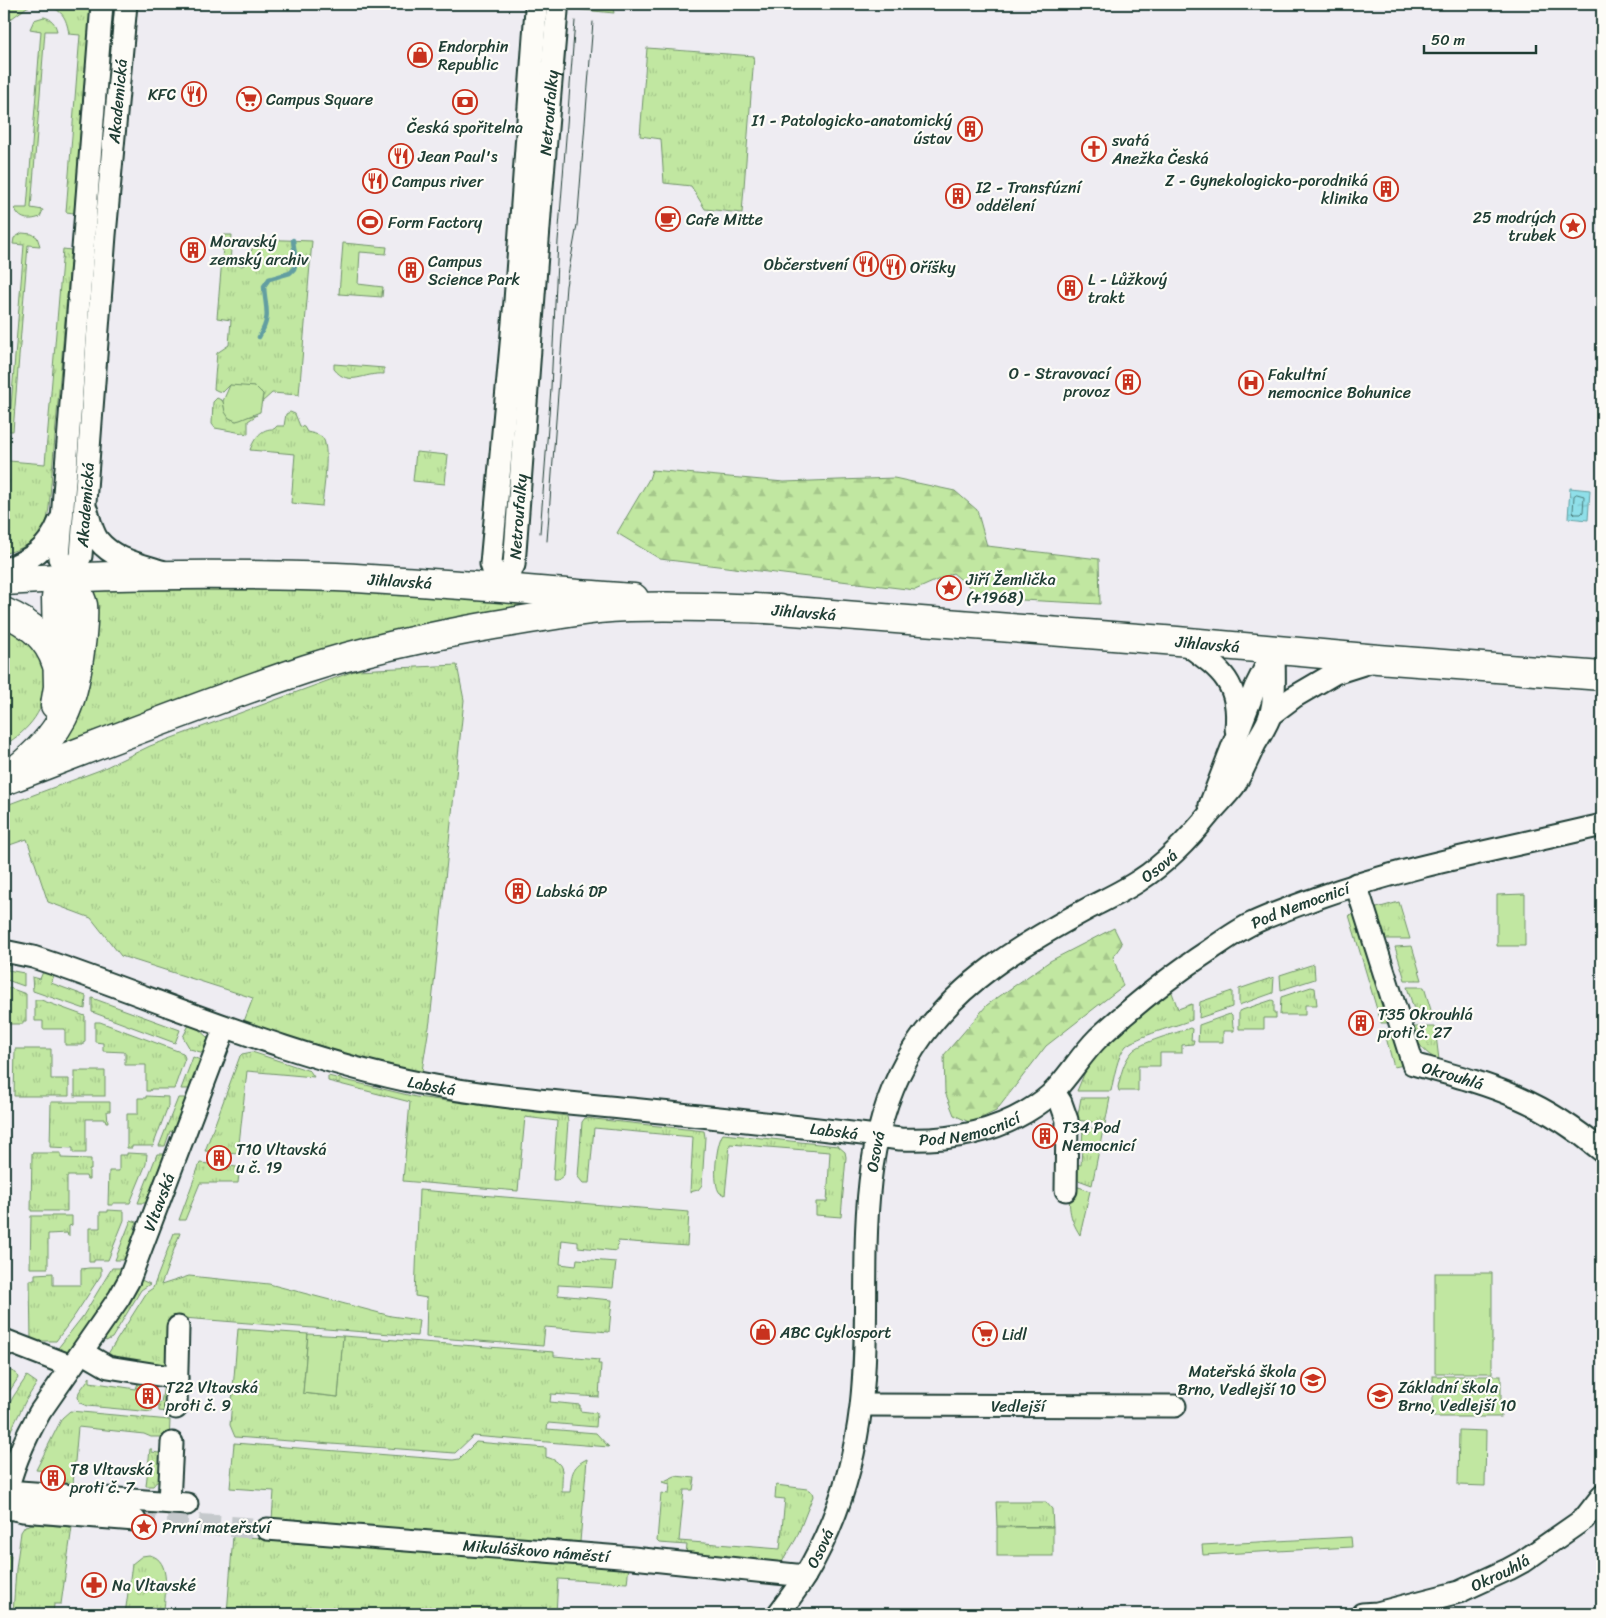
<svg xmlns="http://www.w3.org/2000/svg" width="1606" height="1618" viewBox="0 0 1606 1618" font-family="Sriracha,sans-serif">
<defs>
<pattern id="grass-tufts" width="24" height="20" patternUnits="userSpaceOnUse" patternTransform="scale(1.25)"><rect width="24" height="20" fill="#c1e7a1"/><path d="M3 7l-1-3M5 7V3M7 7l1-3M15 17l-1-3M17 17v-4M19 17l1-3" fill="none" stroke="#a5c78b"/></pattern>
<pattern id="forest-firs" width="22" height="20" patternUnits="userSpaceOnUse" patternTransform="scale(1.25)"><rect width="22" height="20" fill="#c1e7a1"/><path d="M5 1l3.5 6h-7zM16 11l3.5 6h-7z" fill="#a5c78b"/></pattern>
<pattern id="water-ripples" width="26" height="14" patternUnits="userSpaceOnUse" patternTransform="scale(1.25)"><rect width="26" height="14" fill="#8fdfe9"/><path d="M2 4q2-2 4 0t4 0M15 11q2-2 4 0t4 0" fill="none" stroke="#7bc0c8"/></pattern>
</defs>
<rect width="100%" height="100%" fill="#eeecf2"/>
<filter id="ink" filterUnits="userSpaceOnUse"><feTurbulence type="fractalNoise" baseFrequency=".02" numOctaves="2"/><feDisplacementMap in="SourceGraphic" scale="10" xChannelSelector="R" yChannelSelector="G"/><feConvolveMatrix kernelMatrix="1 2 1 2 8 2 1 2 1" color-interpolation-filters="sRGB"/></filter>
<g filter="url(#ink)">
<g fill="url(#grass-tufts)" stroke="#70926a">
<path d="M4 4H42L27 7 4 24Z"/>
<path d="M44 4H94L95 10 90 11 74 213 66 212 80 35 69 34C66 16 62 10 44 4Z"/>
<path d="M565 4H612L614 13 564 8Z"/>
<path d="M44 17C52 19 55 23 57 31H45L31 208 43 210 40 217C29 221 19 220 15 208H27L41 31 30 29 34 20Z"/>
<path d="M647 48 754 56 742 213 705 209 691 186 664 183 661 139 640 136Z"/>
<path d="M22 233 32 234 37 237 40 246 28 245 13 431H9L24 245 13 244 14 238Z"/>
<path d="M224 235H232L230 263 242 266 245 264 257 239 312 241 299 395 272 393 262 402 263 394 230 385 223 392 218 391 214 389 217 353 229 345 231 320 217 318Z"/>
<path d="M343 243 387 247 386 254 360 252 358 284 383 287 382 297 339 294Z"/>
<path d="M63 249 71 250 49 507C48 514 47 522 45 528 40 540 17 552 4 553V434H10L9 461 45 464Z"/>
<path d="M334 364 384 368V374C364 372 349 388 334 369Z"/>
<path d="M217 398 223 401C225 411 226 417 236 421L245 417 257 415 248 421V434L215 428 212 424 213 402Z"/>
<path d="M290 412 295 414 300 426 304 427 307 432C311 433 318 434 322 437 331 446 323 493 322 506L291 503 295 454 250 450C254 439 261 428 274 429L277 426H284L286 414Z"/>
<path d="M416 452 448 455 445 484 413 481Z"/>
<path d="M152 590H273L358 592 548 605 60 749 90 591Z"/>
<path d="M4 625C62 652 58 715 4 745Z"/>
<path d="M457 665 464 700 430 1021 421 1077 364 1065 243 1024 253 998 121 956 91 918 48 902 27 839 4 847V806L100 770 150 746 357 670Z"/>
<path d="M1399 902 1410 939H1384L1373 909Z"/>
<path d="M1358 913 1392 1023H1381L1349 915Z"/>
<path d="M1412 946 1422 980H1405L1395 947Z"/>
<path d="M4 964 9 965 8 970 24 973V986L4 979Z"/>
<path d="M1314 964 1315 979 1281 990 1280 975Z"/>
<path d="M44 969 55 973 51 983 86 996 85 1009 33 991 32 977 40 979Z"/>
<path d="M1274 977 1273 993 1239 1005V989Z"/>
<path d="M4 986 26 994V1021H23V1024H5Z"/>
<path d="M1170 987 1178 1009 1192 1004V1020C1178 1025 1136 1037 1126 1046 1117 1056 1114 1078 1111 1091H1077L1087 1067 1100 1048Z"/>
<path d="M1311 987 1315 988 1317 1005H1305V1015H1280L1281 997Z"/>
<path d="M1407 987H1424L1434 1020 1417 1019Z"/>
<path d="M1232 991V1007L1199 1018 1200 1002Z"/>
<path d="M92 998 180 1030 175 1043 92 1012Z"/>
<path d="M35 1000H41L85 1016V1042L83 1043V1045H65V1029H43V1021H35Z"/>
<path d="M1272 1000 1274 1001V1013H1276V1018H1264V1029H1239V1011Z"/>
<path d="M1230 1014 1232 1016 1233 1027H1234V1031H1223V1042H1198L1199 1025Z"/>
<path d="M95 1022H100L183 1053 185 1058 174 1089H151L150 1091H146V1065H125V1052L103 1051V1043L95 1042Z"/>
<path d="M190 1023 195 1026 208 1038V1051L204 1053 190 1049 183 1037Z"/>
<path d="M1410 1027H1435L1439 1060C1424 1054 1417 1042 1410 1027Z"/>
<path d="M1190 1028 1192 1029 1191 1040H1194L1193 1044 1182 1045V1053H1160V1066H1138V1091H1119L1118 1087C1121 1075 1123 1062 1132 1052 1140 1042 1177 1033 1190 1028Z"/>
<path d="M1384 1030H1394L1404 1065 1394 1067Z"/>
<path d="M15 1049H51V1079H69V1096H14Z"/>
<path d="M252 1052 310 1071 314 1077 247 1071 238 1153 205 1151 240 1056 242 1054Z"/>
<path d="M193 1057 205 1062 194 1089H181Z"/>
<rect x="75" y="1071" width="30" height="25"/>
<path d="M328 1076 416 1097 567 1116 568 1122 564 1175 558 1180H553L557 1121 525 1117 518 1191 403 1181 410 1102 328 1081Z"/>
<path d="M146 1096 168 1097V1106L153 1146H132V1148H127V1114H138V1098H146Z"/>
<path d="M178 1098H191L178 1133 170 1131 165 1146H159Z"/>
<path d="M1081 1098H1110L1105 1124 1077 1120Z"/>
<path d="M51 1102H110V1111H107L108 1122H106L105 1119H86V1153H73V1148L50 1147Z"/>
<path d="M585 1118 704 1131 705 1137 702 1185 698 1190 690 1192 693 1137 594 1128 589 1183H583L578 1177 582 1122Z"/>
<path d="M1083 1127 1103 1130 1092 1185 1070 1177 1071 1164 1081 1165Z"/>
<path d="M723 1134 838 1146 845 1152 846 1157 841 1217 816 1215V1202H827L830 1152 730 1144 725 1195 720 1193C712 1185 716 1143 723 1134Z"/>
<path d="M32 1153H61V1158L91 1159V1169H89V1179H87L86 1176H67V1211H31Z"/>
<path d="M127 1153 147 1154 146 1164 130 1203H113V1205H108L109 1171H119V1155H127Z"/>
<path d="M157 1154H170L151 1203H138Z"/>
<path d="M200 1163 237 1167V1173H239L238 1183H200L185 1220H179Z"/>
<path d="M1070 1184 1090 1191 1080 1235C1068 1216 1069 1206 1070 1184Z"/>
<path d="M419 1190 689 1212 687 1246 618 1241 617 1251 578 1247V1242L562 1240 560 1264 576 1266 577 1259 616 1262 613 1288 558 1285V1295L612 1300 609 1332 545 1327 543 1346 426 1337 427 1298 415 1296Z"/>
<path d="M108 1210 124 1211V1220L108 1260H94V1262H89V1228H100V1212H108Z"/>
<path d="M31 1216H72V1225L69 1226V1236H68L67 1233 48 1234V1268H30Z"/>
<path d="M131 1220 137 1222 134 1229 140 1233 130 1260H115Z"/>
<path d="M174 1233H180L161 1285 189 1276 269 1284 391 1316 419 1320 417 1336 170 1317 169 1359 167 1364 158 1368 106 1357 147 1292 153 1288Z"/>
<path d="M89 1268H101V1275L75 1315 56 1341H31L30 1280H35V1274L53 1273V1285H81V1269Z"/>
<path d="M112 1268H127L78 1346 67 1352H55L83 1316Z"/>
<path d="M139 1279 150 1284 141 1290 112 1338 106 1341 103 1339Z"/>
<path d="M238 1329 308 1334 303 1393 338 1397 343 1336 554 1352V1356L599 1360 598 1364H601L599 1397 551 1394 550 1402 580 1405V1411L597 1413 596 1427 548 1423 547 1429 596 1433 609 1447 473 1436 455 1453 235 1437 230 1425Z"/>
<path d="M4 1368 16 1373 18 1378 4 1400Z"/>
<path d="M27 1376 37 1383 26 1400 4 1444V1415L13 1397Z"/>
<path d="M90 1377V1382L136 1389 139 1380 156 1382 155 1391 144 1390 142 1401 161 1403 164 1385 167 1390 168 1412 159 1411V1406L153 1405 152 1412 87 1406 80 1403 78 1397 79 1392Z"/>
<path d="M70 1411 170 1420 169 1443 160 1442 161 1437H151L144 1434 78 1427 73 1484H81V1488L31 1489 33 1482 61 1485 62 1472 36 1470 62 1418Z"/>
<path d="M476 1442 546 1448V1457C568 1463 561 1474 562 1492H570C572 1476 570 1467 587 1459L580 1542 272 1520 274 1491 230 1488 234 1443 453 1460 459 1459Z"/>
<path d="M150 1449H152V1452L159 1453 160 1449 161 1450 160 1478 153 1486H146Z"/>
<path d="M675 1476 695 1478 693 1490H684L679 1541 780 1549 785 1499 775 1498 776 1485 807 1489 812 1492 813 1496 796 1539 782 1562 686 1554 687 1545 659 1543 657 1541 661 1493 669 1494 670 1484 662 1482Z"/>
<path d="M996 1502H1046L1052 1509 1053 1527 997 1526Z"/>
<path d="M33 1524 72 1527 61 1604H54L53 1614H13L16 1569 21 1532 25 1526Z"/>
<path d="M233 1536 629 1566 627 1583 558 1579 556 1614H227Z"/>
<path d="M4 1555H11L6 1614H4Z"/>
<path d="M149 1555C173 1559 164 1597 164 1614H125L132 1564 142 1556Z"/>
</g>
<g fill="url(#forest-firs)" stroke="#70926a">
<path d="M652 470 784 482 894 478 955 491 977 510 987 546 1099 559 1100 604 983 598 953 573 915 590 660 559 617 533 649 479Z"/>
<path d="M1114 928 1122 944 1113 957 1123 986 1046 1046 996 1111 971 1123 954 1115 945 1092 944 1055 987 1005 1050 961Z"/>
</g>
<g fill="#c1e7a1" stroke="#70926a">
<path d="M230 385 256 387 263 394 260 412 240 420 236 421 229 418 225 412 223 401Z"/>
<path d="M1525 894V946H1497V895Z"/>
<rect x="1435" y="1273" width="57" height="100"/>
<path d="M308 1334 343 1336 338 1397 303 1393Z"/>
<rect x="1433" y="1376" width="68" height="41"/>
<path d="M1459 1430 1486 1431 1485 1486 1458 1485Z"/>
<rect x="997" y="1527" width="56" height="29"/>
<path d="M1351 1537 1352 1547 1203 1555 1202 1545Z"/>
</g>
<path fill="url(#water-ripples)" stroke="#629ea1" d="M1570 488 1590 490 1588 520 1568 518Z"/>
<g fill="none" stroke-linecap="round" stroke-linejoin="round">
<path stroke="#4c7e7c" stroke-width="1" d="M1577 494 1584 496 1583 512 1581 514H1575L1573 512 1574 496Z"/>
<path stroke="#629ea1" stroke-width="4.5" d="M259 337C272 316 265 308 264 286L269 279 290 273 294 269 296 262 293 240"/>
<path stroke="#c5c9cc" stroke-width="21" stroke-dasharray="21 11" stroke-linecap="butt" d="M135 1520 267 1529"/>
<defs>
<g id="minor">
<path d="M87 511C90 521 92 532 98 540 113 559 139 564 161 571"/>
<path d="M4 570C31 559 48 550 59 522"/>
<path d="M70 577 59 558 102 4"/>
<path id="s1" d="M70 577 81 556 105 235 126 4"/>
<path id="s2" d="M499 588 514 565 542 187 557 11 556 4"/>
<path d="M499 588 491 564 515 301 536 9 538 4"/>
<path d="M1182 641C1217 667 1241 680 1236 729"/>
<path d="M1270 715 1294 697 1335 673 1373 661"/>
<path d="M1210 805 1255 688 1271 656"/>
<path id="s3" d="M1356 884 1413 1064C1449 1074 1485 1083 1519 1098 1549 1111 1577 1130 1602 1151"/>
<path id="s4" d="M4 951 33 957 54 964C175 1006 293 1058 419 1083 489 1097 561 1102 631 1109 721 1118 811 1127 900 1139 945 1141 987 1135 1026 1112 1036 1106 1047 1099 1055 1090 1070 1074 1082 1054 1098 1038 1133 1006 1170 976 1210 950 1223 941 1237 931 1251 924 1272 914 1295 906 1317 898 1409 865 1507 848 1602 825"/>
<path d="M1054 1092 1061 1103 1067 1120 1066 1190"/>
<path d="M4 1340 71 1366"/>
<path d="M82 1352 108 1367 177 1378"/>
<path id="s5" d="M862 1405 1175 1406"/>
<path d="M176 1408 178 1327"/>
<path d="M6 1491 187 1504"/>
<path id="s6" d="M4 1502C11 1470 24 1440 40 1412L119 1298 129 1280 225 1027"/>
<path d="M169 1502 172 1443"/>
<path d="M4 1507 23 1511 135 1520"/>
<path id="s7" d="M267 1529 633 1558 805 1576"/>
<path id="s8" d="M778 1614C787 1602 797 1589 805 1576 836 1524 854 1466 861 1406 875 1287 845 1156 914 1048 957 982 1021 945 1089 908 1106 899 1124 891 1140 880 1168 862 1190 838 1211 812 1218 804 1227 795 1234 786 1242 773 1248 758 1255 744 1260 735 1268 724 1271 713 1276 693 1274 670 1274 650"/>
<path id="s9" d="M1362 1614 1377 1613 1459 1592 1509 1569 1522 1562 1584 1519 1602 1496"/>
</g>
<g id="major">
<path id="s10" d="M4 581C114 574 226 573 336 577 436 582 535 591 634 598"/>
<path id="s11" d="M754 608 1177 641 1378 659 1602 676"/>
</g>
<g id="highway">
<path d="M4 612C28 622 48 637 56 663"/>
<path d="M55 705 58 687 56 597 70 577"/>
<path d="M17 769C62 733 73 707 80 651 82 639 84 616 83 605 81 596 74 585 70 577"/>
<path d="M4 781C104 743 204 703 306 669 368 649 431 636 494 625 529 619 563 613 598 609 658 604 719 608 779 609"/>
</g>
</defs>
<use href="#minor" stroke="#1f3d34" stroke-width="25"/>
<use href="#major" stroke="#1f3d34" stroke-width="31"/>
<use href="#highway" stroke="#1f3d34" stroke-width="31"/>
<use href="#minor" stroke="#fdfcf7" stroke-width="21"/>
<use href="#major" stroke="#fdfcf7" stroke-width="28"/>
<use href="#highway" stroke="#fdfcf7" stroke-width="28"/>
<g stroke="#1f3d34" stroke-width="1">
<path d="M540 533 551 388 558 241 575 21"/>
<path d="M547 541 566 286 577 225 593 22"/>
</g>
</g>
</g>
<defs>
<symbol id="shop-ring" viewBox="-11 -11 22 22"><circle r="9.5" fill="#fdfcf7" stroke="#c8321e" stroke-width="1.5"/><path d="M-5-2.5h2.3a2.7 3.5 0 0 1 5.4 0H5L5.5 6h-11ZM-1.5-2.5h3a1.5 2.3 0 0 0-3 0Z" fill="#c8321e"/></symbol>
<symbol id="restaurant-ring" viewBox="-11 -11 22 22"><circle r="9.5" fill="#fdfcf7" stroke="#c8321e" stroke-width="1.5"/><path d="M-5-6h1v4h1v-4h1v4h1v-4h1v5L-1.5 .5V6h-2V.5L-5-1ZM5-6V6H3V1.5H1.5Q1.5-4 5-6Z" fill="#c8321e"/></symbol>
<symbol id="supermarket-ring" viewBox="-11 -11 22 22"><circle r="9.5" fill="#fdfcf7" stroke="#c8321e" stroke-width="1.5"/><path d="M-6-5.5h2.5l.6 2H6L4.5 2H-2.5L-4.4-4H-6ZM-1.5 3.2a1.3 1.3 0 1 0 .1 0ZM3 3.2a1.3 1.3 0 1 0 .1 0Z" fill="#c8321e"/></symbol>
<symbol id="bank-ring" viewBox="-11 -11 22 22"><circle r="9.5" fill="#fdfcf7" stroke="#c8321e" stroke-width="1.5"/><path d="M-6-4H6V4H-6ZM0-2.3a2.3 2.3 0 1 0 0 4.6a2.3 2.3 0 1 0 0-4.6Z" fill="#c8321e"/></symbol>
<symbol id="building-ring" viewBox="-11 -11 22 22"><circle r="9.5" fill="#fdfcf7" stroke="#c8321e" stroke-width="1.5"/><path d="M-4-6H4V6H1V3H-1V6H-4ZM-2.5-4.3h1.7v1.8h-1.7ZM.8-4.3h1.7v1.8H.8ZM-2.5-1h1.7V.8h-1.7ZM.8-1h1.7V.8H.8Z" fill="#c8321e"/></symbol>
<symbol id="church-ring" viewBox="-11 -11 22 22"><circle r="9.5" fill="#fdfcf7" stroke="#c8321e" stroke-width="1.5"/><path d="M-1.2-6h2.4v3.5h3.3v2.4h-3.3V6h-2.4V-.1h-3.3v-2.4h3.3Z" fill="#c8321e"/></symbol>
<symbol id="cafe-ring" viewBox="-11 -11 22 22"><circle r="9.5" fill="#fdfcf7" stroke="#c8321e" stroke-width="1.5"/><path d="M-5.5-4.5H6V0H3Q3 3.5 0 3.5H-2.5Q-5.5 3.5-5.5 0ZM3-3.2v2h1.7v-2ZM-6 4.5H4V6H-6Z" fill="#c8321e"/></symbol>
<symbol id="stadium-ring" viewBox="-11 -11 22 22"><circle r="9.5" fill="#fdfcf7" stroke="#c8321e" stroke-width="1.5"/><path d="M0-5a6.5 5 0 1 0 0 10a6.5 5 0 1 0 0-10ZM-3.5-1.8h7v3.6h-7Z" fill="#c8321e"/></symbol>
<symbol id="sight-ring" viewBox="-11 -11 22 22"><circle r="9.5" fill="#fdfcf7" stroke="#c8321e" stroke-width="1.5"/><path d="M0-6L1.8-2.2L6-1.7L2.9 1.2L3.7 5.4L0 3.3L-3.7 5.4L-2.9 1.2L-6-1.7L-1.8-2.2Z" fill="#c8321e"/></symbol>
<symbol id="hospital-ring" viewBox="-11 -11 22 22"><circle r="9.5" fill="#fdfcf7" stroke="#c8321e" stroke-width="1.5"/><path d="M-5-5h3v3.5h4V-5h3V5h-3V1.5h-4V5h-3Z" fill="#c8321e"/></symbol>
<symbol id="school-ring" viewBox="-11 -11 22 22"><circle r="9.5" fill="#fdfcf7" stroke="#c8321e" stroke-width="1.5"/><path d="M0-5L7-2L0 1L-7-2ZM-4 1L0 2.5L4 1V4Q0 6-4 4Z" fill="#c8321e"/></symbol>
<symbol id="pharmacy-ring" viewBox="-11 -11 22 22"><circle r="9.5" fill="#fdfcf7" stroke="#c8321e" stroke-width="1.5"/><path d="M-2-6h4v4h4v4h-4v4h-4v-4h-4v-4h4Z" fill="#c8321e"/></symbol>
</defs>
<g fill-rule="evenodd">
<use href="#shop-ring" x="406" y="41" width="28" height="28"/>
<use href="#restaurant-ring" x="180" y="80" width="28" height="28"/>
<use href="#supermarket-ring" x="235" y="85" width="28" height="28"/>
<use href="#bank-ring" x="451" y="88" width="28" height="28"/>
<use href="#building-ring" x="956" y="115" width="28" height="28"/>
<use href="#church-ring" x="1080" y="135" width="28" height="28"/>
<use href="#restaurant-ring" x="387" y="142" width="28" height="28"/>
<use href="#restaurant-ring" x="361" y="167" width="28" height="28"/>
<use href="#building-ring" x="1372" y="175" width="28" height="28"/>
<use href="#building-ring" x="944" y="182" width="28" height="28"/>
<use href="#cafe-ring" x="654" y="205" width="28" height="28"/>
<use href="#stadium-ring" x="356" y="208" width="28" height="28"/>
<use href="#sight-ring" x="1559" y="212" width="28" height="28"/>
<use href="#building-ring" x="179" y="236" width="28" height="28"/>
<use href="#restaurant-ring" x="852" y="250" width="28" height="28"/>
<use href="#restaurant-ring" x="879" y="253" width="28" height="28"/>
<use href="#building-ring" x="397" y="256" width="28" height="28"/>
<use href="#building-ring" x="1056" y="274" width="28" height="28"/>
<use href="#building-ring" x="1114" y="368" width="28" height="28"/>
<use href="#hospital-ring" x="1237" y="369" width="28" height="28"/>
<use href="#sight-ring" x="935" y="574" width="28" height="28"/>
<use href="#building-ring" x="504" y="877" width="28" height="28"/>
<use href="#building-ring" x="1347" y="1009" width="28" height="28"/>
<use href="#building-ring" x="1031" y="1122" width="28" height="28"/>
<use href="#building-ring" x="205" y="1144" width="28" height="28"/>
<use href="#shop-ring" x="749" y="1318" width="28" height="28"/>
<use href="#supermarket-ring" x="971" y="1320" width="28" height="28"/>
<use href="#school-ring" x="1299" y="1366" width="28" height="28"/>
<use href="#building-ring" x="134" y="1382" width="28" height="28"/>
<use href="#school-ring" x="1366" y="1382" width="28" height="28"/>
<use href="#building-ring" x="39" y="1464" width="28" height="28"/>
<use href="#sight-ring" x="130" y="1513" width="28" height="28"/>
<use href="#pharmacy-ring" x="80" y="1571" width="28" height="28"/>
</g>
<g text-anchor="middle" stroke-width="4.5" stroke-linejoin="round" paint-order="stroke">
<g font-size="16" fill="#1f3d34" stroke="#fdfcf7" text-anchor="start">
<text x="438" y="52">Endorphin<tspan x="438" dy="18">Republic</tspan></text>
<text x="176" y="100" text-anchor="end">KFC</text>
<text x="266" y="105">Campus Square</text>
<text x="952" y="126" text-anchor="end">I1 - Patologicko-anatomický<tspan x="952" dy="18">ústav</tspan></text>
<text x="465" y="133" text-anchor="middle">Česká spořitelna</text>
<text x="1112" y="146">svatá<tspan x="1112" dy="18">Anežka Česká</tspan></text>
<text x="418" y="162">Jean Paul's</text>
<text x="1368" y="186" text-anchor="end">Z - Gynekologicko-porodniká<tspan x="1368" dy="18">klinika</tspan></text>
<text x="392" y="187">Campus river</text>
<text x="976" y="193">I2 - Transfúzní<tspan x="976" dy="18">oddělení</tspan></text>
<text x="1556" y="223" text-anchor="end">25 modrých<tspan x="1556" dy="18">trubek</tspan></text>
<text x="686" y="225">Cafe Mitte</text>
<text x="388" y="228">Form Factory</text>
<text x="210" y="247">Moravský<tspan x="210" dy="18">zemský archiv</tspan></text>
<text x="428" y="267">Campus<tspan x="428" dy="18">Science Park</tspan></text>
<text x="848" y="270" text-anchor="end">Občerstvení</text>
<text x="910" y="273">Oříšky</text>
<text x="1088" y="285">L - Lůžkový<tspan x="1088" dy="18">trakt</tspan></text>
<text x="1110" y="379" text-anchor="end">O - Stravovací<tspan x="1110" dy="18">provoz</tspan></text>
<text x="1268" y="380">Fakultní<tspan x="1268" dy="18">nemocnice Bohunice</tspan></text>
<text x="966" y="585">Jiří Žemlička<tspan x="966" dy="18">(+1968)</tspan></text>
<text x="536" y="897">Labská DP</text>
<text x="1378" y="1020">T35 Okrouhlá<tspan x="1378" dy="18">proti č. 27</tspan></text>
<text x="1062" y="1133">T34 Pod<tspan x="1062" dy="18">Nemocnicí</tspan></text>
<text x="236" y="1155">T10 Vltavská<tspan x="236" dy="18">u č. 19</tspan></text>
<text x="780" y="1338">ABC Cyklosport</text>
<text x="1002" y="1340">Lidl</text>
<text x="1296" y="1377" text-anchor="end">Mateřská škola<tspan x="1296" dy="18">Brno, Vedlejší 10</tspan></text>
<text x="166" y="1393">T22 Vltavská<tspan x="166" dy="18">proti č. 9</tspan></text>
<text x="1398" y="1393">Základní škola<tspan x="1398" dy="18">Brno, Vedlejší 10</tspan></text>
<text x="70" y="1475">T8 Vltavská<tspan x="70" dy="18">proti č. 7</tspan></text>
<text x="162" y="1533">První mateřství</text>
<text x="112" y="1591">Na Vltavské</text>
</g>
<g font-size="16" fill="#1f3d34" stroke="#fdfcf7">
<text dy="6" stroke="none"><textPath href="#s1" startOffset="480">Akademická</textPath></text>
<text dy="6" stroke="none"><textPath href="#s2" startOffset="481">Netroufalky</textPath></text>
<text dy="6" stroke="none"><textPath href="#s1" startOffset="75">Akademická</textPath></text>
<text dy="6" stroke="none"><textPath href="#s2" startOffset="76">Netroufalky</textPath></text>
<text dy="6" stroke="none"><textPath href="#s10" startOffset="396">Jihlavská</textPath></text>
<text dy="6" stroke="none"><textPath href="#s11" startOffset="50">Jihlavská</textPath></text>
<text dy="6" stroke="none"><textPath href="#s11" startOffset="455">Jihlavská</textPath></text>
<text dy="6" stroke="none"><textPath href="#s8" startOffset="902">Osová</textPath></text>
<text dy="6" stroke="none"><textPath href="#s4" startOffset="1399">Pod Nemocnicí</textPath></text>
<text dy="6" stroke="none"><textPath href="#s3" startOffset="230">Okrouhlá</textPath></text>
<text dy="6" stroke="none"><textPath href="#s4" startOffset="449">Labská</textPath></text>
<text dy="6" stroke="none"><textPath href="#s4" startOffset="991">Pod Nemocnicí</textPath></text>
<text dy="6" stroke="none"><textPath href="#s4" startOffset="854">Labská</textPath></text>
<text dy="6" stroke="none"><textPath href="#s8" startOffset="482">Osová</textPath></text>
<text dy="6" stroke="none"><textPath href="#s6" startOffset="340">Vltavská</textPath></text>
<text dy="6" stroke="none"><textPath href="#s5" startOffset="156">Vedlejší</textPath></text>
<text dy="6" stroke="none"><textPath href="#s8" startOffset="78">Osová</textPath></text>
<text dy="6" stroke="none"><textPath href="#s7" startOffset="270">Mikuláškovo náměstí</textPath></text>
<text dy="6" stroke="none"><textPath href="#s9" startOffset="145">Okrouhlá</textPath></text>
</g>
</g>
<rect width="1606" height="1618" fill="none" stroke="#fdfcf7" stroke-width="20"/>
<rect x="10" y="10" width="1586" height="1598" fill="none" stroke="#1f3d34" stroke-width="2" filter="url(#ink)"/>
<path d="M1424 45v8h112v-8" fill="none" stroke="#1f3d34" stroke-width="2.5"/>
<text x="1431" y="45" font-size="15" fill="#1f3d34" stroke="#fdfcf7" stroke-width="4" paint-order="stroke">50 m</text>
</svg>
